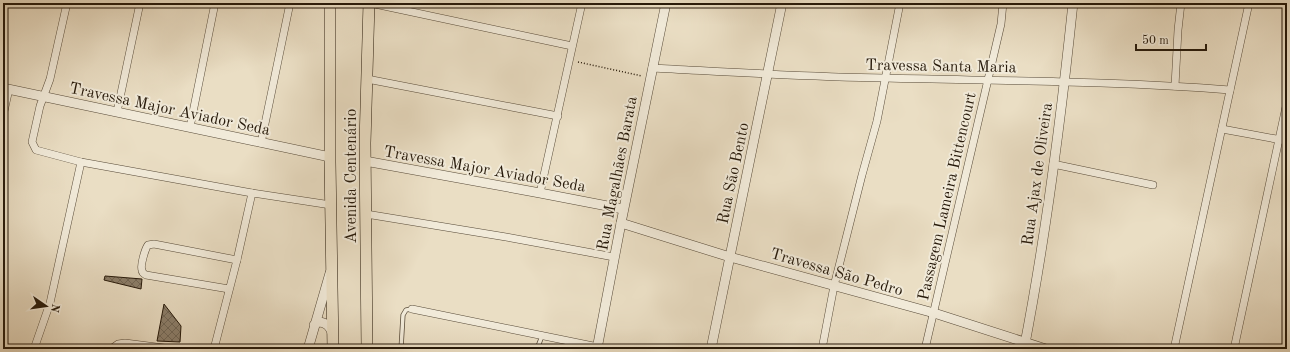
<svg xmlns="http://www.w3.org/2000/svg" width="1290" height="352" viewBox="0 0 1290 352" font-family="'Old Standard TT',serif">
<defs>
<pattern id="building-cross-hatch" width="8" height="8" patternUnits="userSpaceOnUse"><rect width="8" height="8" fill="#8c7f6b"/><path d="M0 0l8 8M0 8l8-8" fill="none" stroke="#726756"/></pattern>
</defs>
<rect width="100%" height="100%" fill="#eadec4"/>
<filter id="stains"><feTurbulence type="fractalNoise" baseFrequency=".005" numOctaves="4"/><feColorMatrix values="0 0 0 0 .2 0 0 0 0 .09 0 0 0 0 .02 0 0 0 .5 -.17"/></filter>
<radialGradient id="worn" r=".72"><stop offset=".6" stop-color="#630" stop-opacity="0"/><stop offset="1" stop-color="#630" stop-opacity=".3"/></radialGradient>
<g fill="url(#building-cross-hatch)" stroke="#26190a">
<path d="M105 276 142 279 141 289 104 280Z"/>
<path d="M164 304 181 326 180 342 157 341Z"/>
</g>
<g fill="none" stroke-linecap="round" stroke-linejoin="round">
<defs>
<g id="service">
<path d="M401 349 403 315 406 310 412 309"/>
<path d="M537 349 542 336"/>
</g>
<g id="minor">
<path d="M67 3 50 79 40 106 32 142 36 150 81 162 252 193 331 205"/>
<path d="M370 3 572 46"/>
<path d="M652 68C730 72 807 77 885 78 1000 81 1115 81 1230 90"/>
<path d="M367 79 558 116"/>
<path d="M1175 86 1178 30 1181 3"/>
<path d="M117 112 140 3"/>
<path d="M3 116 9 89"/>
<path d="M190 127 215 3"/>
<path d="M1222 129 1287 141"/>
<path d="M261 143 290 3"/>
<path d="M1053 164 1153 185"/>
<path d="M540 193 582 3"/>
<path d="M366 214 506 237 614 257"/>
<path d="M229 289 146 275C144 274 142 273 142 270 140 266 145 249 148 245L154 244 237 260"/>
<path d="M412 309 598 347"/>
<path d="M34 349 50 303 81 162"/>
<path d="M111 349 118 344 125 343 172 349"/>
<path d="M214 349 237 260 252 193"/>
<path d="M822 349 834 286 862 175 877 121 900 3"/>
<path d="M925 349 1001 24 1003 3"/>
<path d="M1174 349 1249 3"/>
<path d="M1234 349 1287 102"/>
</g>
<g id="tertiary">
<path d="M3 88 330 157"/>
<path d="M365 161 540 193 623 209"/>
<path d="M621 223 730 257 934 313 1046 349"/>
<path d="M314 325 318 322C327 322 330 327 333 334"/>
<path d="M308 349 330 273"/>
<path d="M597 349 621 223 666 3"/>
<path d="M711 349 782 3"/>
<path d="M1024 349C1046 235 1061 119 1073 3"/>
</g>
<g id="primary">
<path d="M330 3V162L333 349"/>
<path d="M367 349 365 143 369 3"/>
</g>
</defs>
<use href="#service" stroke="#574a38" stroke-width="5"/>
<use href="#minor" stroke="#574a38" stroke-width="8"/>
<use href="#tertiary" stroke="#574a38" stroke-width="10"/>
<use href="#primary" stroke="#26190a" stroke-width="12"/>
<path stroke="#26190a" stroke-width="1.5" stroke-dasharray="1 2" stroke-linecap="butt" d="M578 62 642 76"/>
<use href="#service" stroke="#f1ead9" stroke-width="3.5"/>
<use href="#minor" stroke="#f1ead9" stroke-width="7"/>
<use href="#tertiary" stroke="#f1ead9" stroke-width="9"/>
<use href="#primary" stroke="#eadec4" stroke-width="11"/>
</g>
<g text-anchor="middle" stroke-width="4" stroke-linejoin="round" paint-order="stroke">
<g font-size="16" fill="#26190a" stroke="#f1ead9">
<text transform="translate(941 65) rotate(1)" y="6">Travessa Santa Maria</text>
<text transform="translate(170 108) rotate(12)" y="6">Travessa Major Aviador Seda</text>
<text transform="translate(485 168) rotate(10)" y="6">Travessa Major Aviador Seda</text>
<text transform="translate(616 173) rotate(-79)" y="6">Rua Magalhães Barata</text>
<text transform="translate(732 173) rotate(-78)" y="6">Rua São Bento</text>
<text transform="translate(1036 174) rotate(-82)" y="6">Rua Ajax de Oliveira</text>
<text transform="translate(350 176) rotate(-90)" y="6">Avenida Centenário</text>
<text transform="translate(946 196) rotate(-77)" y="6">Passagem Lameira Bittencourt</text>
<text transform="translate(837 271) rotate(16)" y="6">Travessa São Pedro</text>
</g>
</g>
<rect width="1290" height="352" fill="none" stroke="#eadec4" stroke-width="16"/>
<rect x="4" y="4" width="1282" height="344" fill="none" stroke="#26190a" stroke-width="2"/>
<rect x="8" y="8" width="1274" height="336" fill="none" stroke="#26190a"/>
<g transform="translate(46 306) rotate(103)" stroke="#f1ead9" stroke-width="3" paint-order="stroke">
<path d="M0-3L7 15L0 10L-7 15Z" fill="#26190a"/>
<text y="-6" font-size="11" font-weight="bold" text-anchor="middle" fill="#26190a">N</text>
</g>
<path d="M1136 44v6h70v-6" fill="none" stroke="#26190a" stroke-width="2"/>
<text x="1142" y="44" font-size="12" fill="#26190a" stroke="#f1ead9" stroke-width="3" paint-order="stroke">50 m</text>
<rect width="100%" height="100%" filter="url(#stains)"/>
<rect width="100%" height="100%" fill="url(#worn)"/>
</svg>
